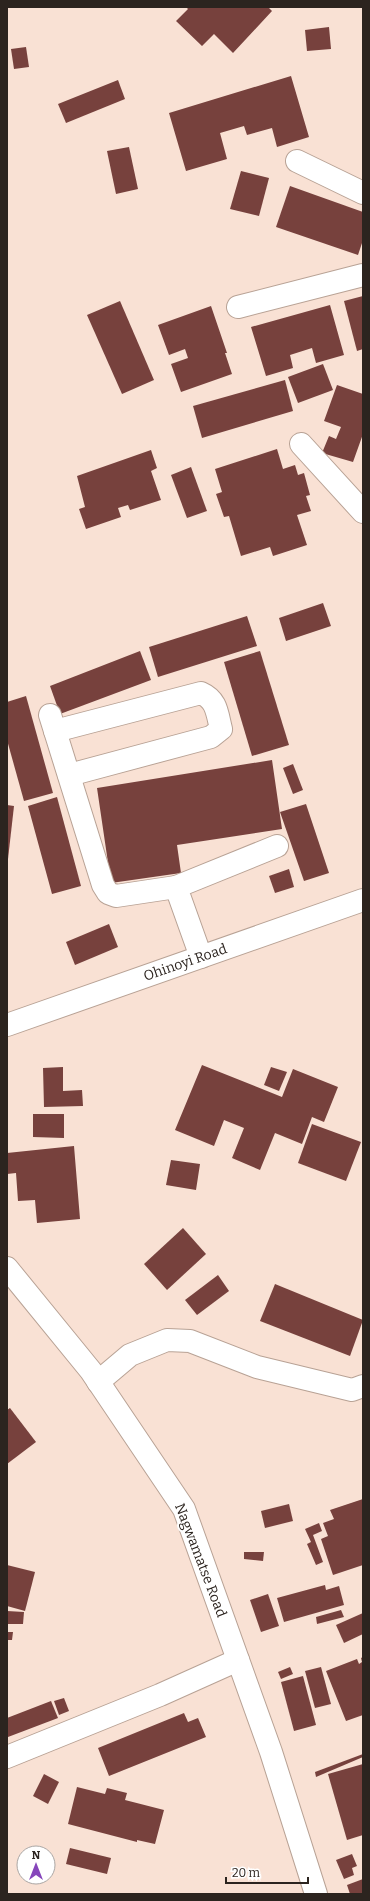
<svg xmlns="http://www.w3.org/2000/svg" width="370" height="1901" viewBox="0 0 370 1901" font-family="Bitter,serif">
<rect width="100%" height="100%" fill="#f9e1d4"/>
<g fill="#77413d">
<path d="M186 7H268L272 11 233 53 214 34 202 46 176 21 188 9Z"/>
<path d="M329 27 331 49 307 51 305 30Z"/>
<path d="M26 47 29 67 14 69 11 49Z"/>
<path d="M291 76 309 137 277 147 272 128 247 135 244 126 220 133 227 159 186 171 169 113Z"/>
<path d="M118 80 125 99 66 123 58 104Z"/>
<path d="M129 147 138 189 116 194 107 151Z"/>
<path d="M241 171 269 178 259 216 230 209Z"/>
<path d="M290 186 363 212V240L358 255 276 227Z"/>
<path d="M363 296V349L357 351 344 301Z"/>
<path d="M120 301 154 380 122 394 87 315Z"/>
<path d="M330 305 344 355 316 363 312 348 290 355 293 368 266 376 251 327Z"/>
<path d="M211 306 227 353H225L232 374 181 392 171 364 188 358 185 349 169 355 158 325Z"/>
<path d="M323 364 333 390 298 403 288 377Z"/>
<path d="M285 380 293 411 202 438 193 406Z"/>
<path d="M337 385 363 394V434L353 462 322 453 329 436 336 439 341 427 324 421Z"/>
<path d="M277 449 283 469 295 465 298 475 304 473 310 495 306 496 311 511 297 515 307 545 273 556 270 547 241 556 229 516 224 517 216 494 222 492 215 469Z"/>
<path d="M151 450 157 468 151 471 161 500 130 510 128 505 118 508 121 517 86 529 79 509 85 507 77 476Z"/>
<path d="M191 467 207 511 187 518 171 475Z"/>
<path d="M323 603 331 626 286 641 279 618Z"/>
<path d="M247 616 257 646 158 677 149 647Z"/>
<path d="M140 651 151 680 60 714 50 686Z"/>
<path d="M260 651 289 745 252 756 224 662Z"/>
<path d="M26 696 53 793 24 801 7 740V702Z"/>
<path d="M272 760 282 829 177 845 181 873 111 883 97 788Z"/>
<path d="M293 764 303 790 293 794 283 768Z"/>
<path d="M57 797 81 886 52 894 28 806Z"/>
<path d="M306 804 329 873 304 881 280 812Z"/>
<path d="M7 805 14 806 8 859H7Z"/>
<path d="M289 869 294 887 275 893 269 876Z"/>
<path d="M109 924 118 947 75 965 66 942Z"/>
<path d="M202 1065 282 1097 293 1069 338 1087 324 1122 312 1117 302 1144 275 1133 260 1170 232 1158 244 1128 224 1120 214 1146 175 1130Z"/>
<path d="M63 1067V1091L82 1090 83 1106 44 1107 43 1068Z"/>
<path d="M271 1067 287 1072 279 1091 264 1085Z"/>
<path d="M33 1114H64V1138L33 1137Z"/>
<path d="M312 1124 361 1142 346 1181 298 1163Z"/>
<path d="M74 1146 80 1219 37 1223 35 1200 18 1201 16 1173 7 1174V1153Z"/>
<path d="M171 1160 200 1164 196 1190 166 1185Z"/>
<path d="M183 1228 206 1254 167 1290 144 1264Z"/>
<path d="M218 1275 229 1291 197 1315 185 1300Z"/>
<path d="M275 1284 363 1320 350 1356 260 1321Z"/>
<path d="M10 1408 36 1442 7 1464V1410Z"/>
<path d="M363 1499V1565L333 1575 321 1539 328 1536 323 1523 334 1519 330 1510Z"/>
<path d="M289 1504 293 1521 265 1528 261 1511Z"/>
<path d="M319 1523 322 1531 313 1535 323 1562 316 1565 307 1544 311 1542 305 1529Z"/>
<path d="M244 1552H264L263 1561 244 1559Z"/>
<path d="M7 1565 35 1572 25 1611 7 1606Z"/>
<path d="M325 1585 326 1590 339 1586 344 1605 284 1622 277 1598Z"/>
<path d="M268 1594 279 1626 261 1632 250 1600Z"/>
<path d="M341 1610 344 1617 317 1624 316 1617Z"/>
<path d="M7 1611 24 1612 23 1624H7Z"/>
<path d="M363 1613V1634L344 1643 336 1625Z"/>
<path d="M7 1632H13L12 1640H7Z"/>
<path d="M363 1657V1715L346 1721 326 1671 357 1659 359 1664 362 1662 361 1658Z"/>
<path d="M290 1667 293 1674 281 1679 278 1672Z"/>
<path d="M321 1667 331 1704 315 1708 305 1671Z"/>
<path d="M303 1676 316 1725 294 1731 281 1682Z"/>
<path d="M64 1698 69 1711 59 1715 54 1701Z"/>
<path d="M51 1701 58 1718 8 1737 7 1718Z"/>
<path d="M184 1713 188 1722 198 1718 206 1737 109 1776 98 1748Z"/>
<path d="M363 1754V1757L316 1777 315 1772Z"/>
<path d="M363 1764V1835L347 1840 328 1774Z"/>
<path d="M44 1774 59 1782 48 1804 33 1796Z"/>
<path d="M77 1787 105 1794 107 1788 127 1793 125 1800 164 1810 155 1844 137 1840V1842L68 1824Z"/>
<path d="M70 1848 111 1858 107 1874 66 1864Z"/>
<path d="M352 1854 357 1866 352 1868 354 1875 344 1879 336 1860Z"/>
<path d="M363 1879V1894H350L347 1885Z"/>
</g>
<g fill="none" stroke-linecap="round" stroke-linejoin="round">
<defs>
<g id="minor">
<path d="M297 161 363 193"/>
<path d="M238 307 363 275"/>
<path d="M301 444 363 512"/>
<path d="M50 715 103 885 108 893 116 896 176 887"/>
<path d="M55 731 201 693C217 700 217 713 221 729L211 737 69 775"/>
<path d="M201 957 176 887 277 846"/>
<path d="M7 1025 363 900"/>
<path d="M7 1268 91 1371 184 1509 271 1752 316 1894"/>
<path d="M98 1382 130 1355 167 1340 190 1341 257 1367 352 1390 363 1386"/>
<path d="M7 1757 160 1695 238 1660"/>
</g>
</defs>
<use href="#minor" stroke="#b8a295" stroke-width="24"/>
<use href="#minor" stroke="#fff" stroke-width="22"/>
</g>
<g text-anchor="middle" stroke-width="4" stroke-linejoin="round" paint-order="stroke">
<g font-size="14" fill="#2c241f" stroke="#fff">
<text transform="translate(185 962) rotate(-19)" y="5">Ohinoyi Road</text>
<text transform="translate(201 1560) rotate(69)" y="5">Nagwamatse Road</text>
</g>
</g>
<rect width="370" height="1901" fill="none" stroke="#2c241f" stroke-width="16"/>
<g transform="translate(36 1865)"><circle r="19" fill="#ffffff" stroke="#aba7a5"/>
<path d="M0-3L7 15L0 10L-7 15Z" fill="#8646bb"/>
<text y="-6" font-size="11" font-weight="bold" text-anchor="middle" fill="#2c241f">N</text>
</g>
<path d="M226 1877v6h82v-6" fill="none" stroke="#2c241f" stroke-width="2"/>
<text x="232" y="1877" font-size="12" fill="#2c241f" stroke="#ffffff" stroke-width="3" paint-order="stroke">20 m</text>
</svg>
